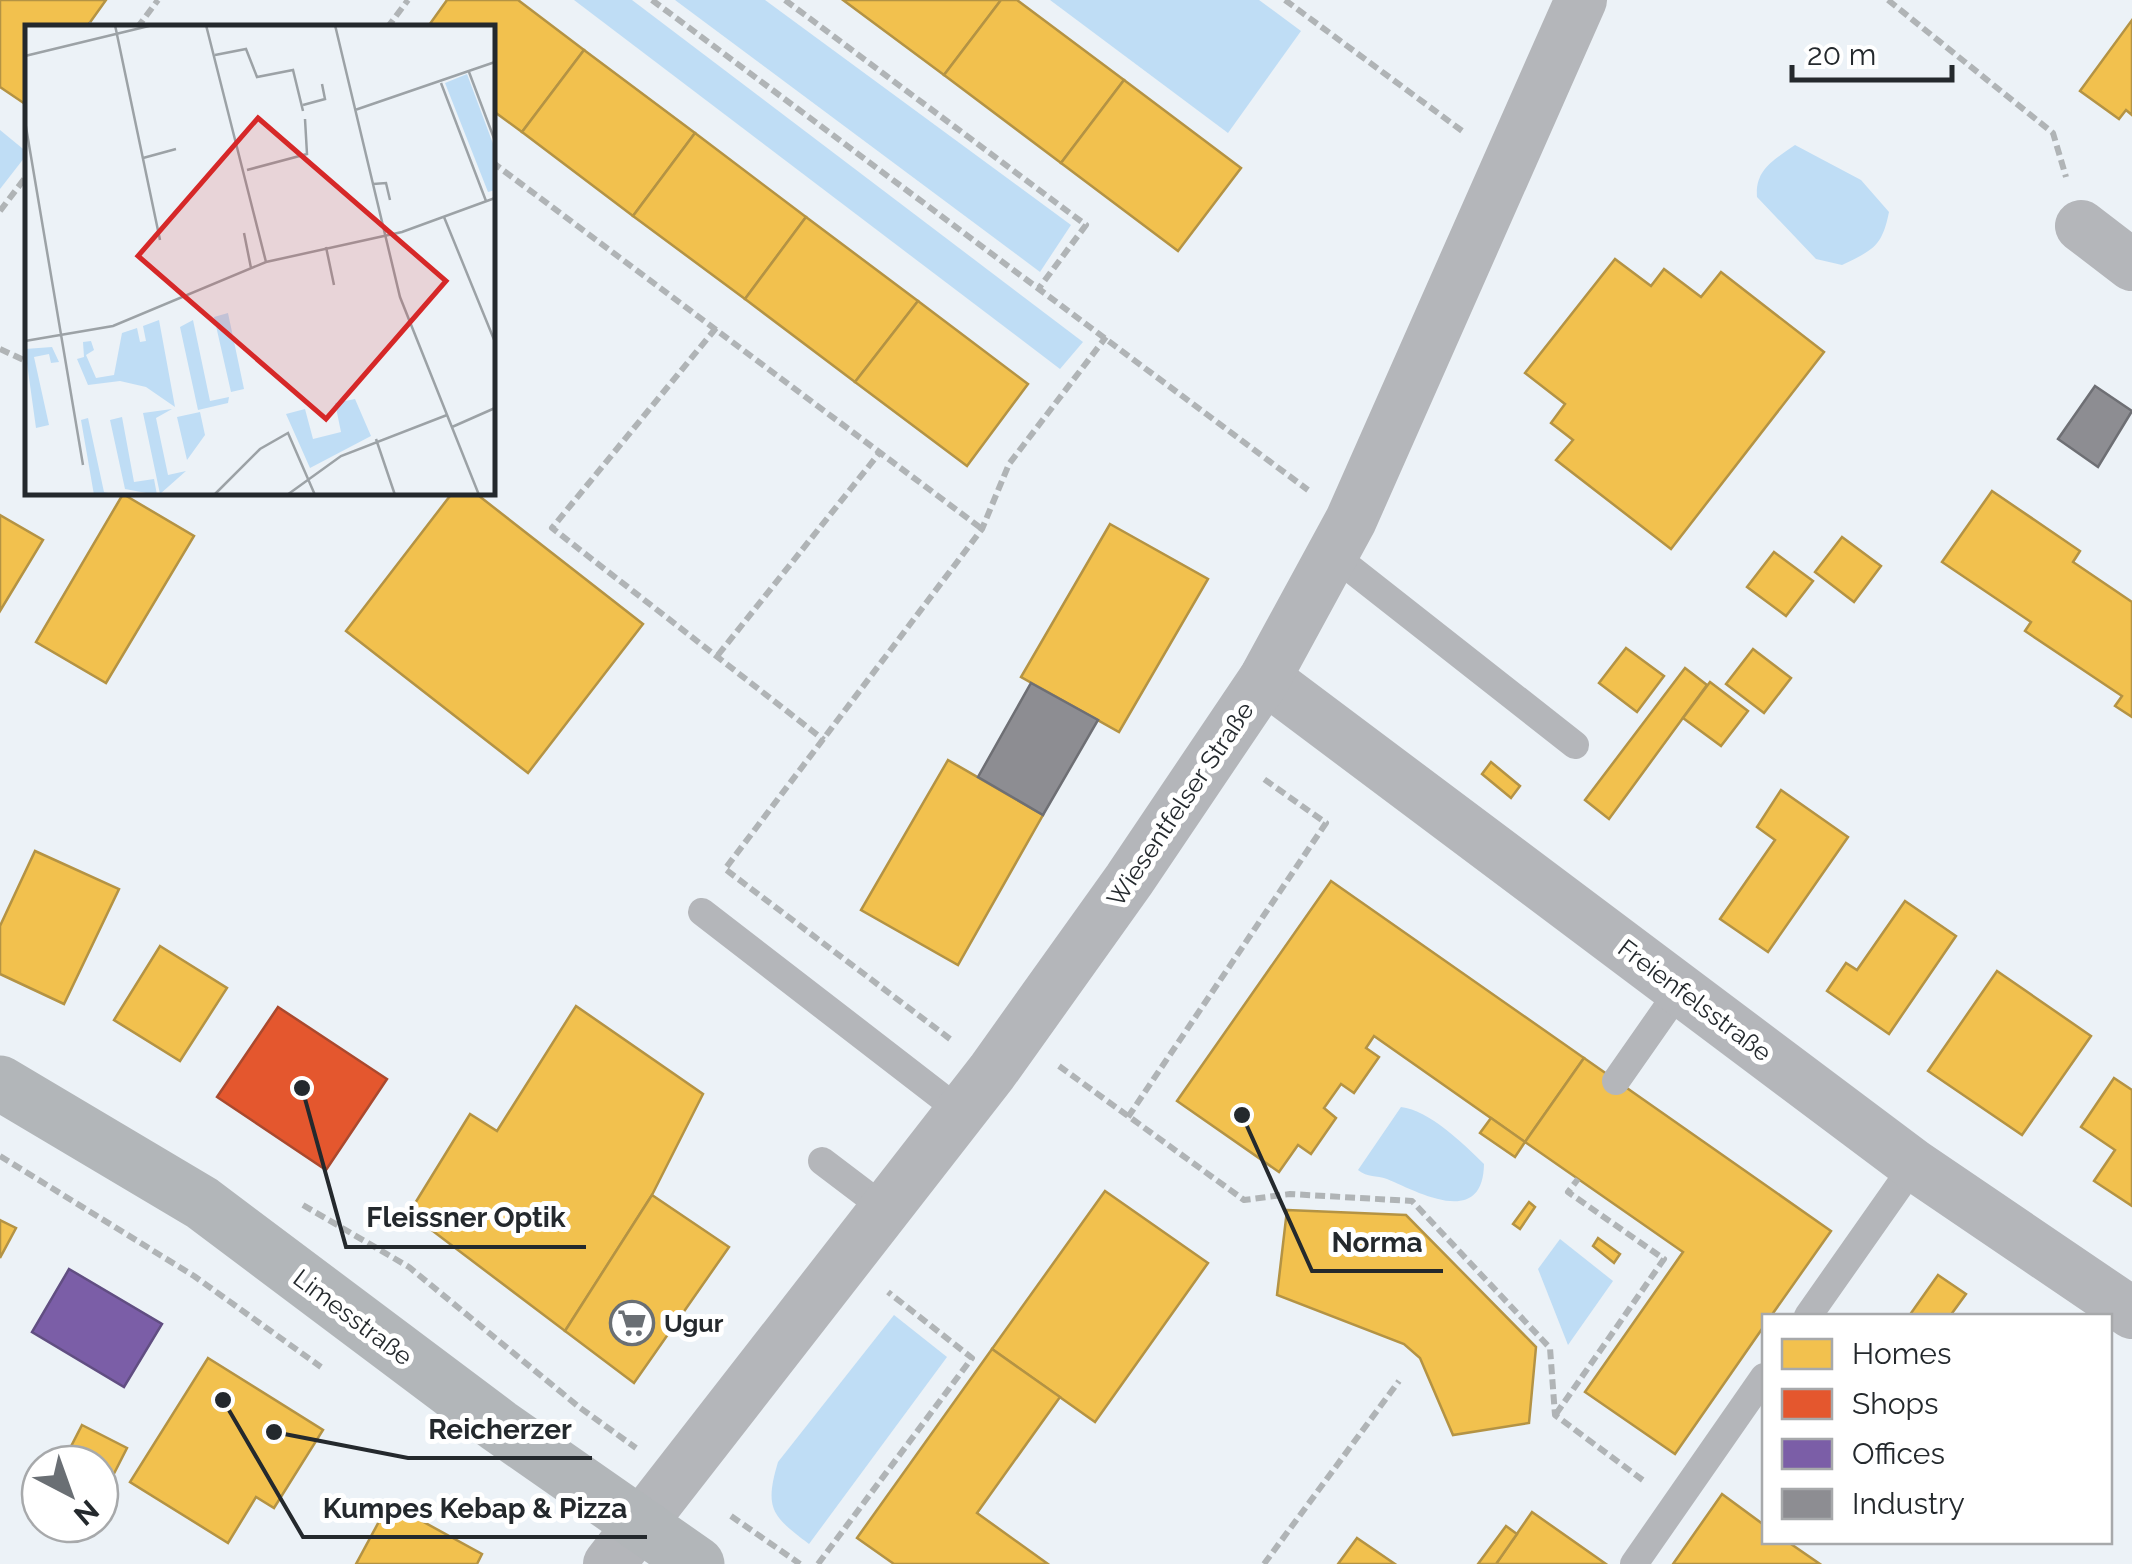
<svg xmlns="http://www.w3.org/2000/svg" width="2132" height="1564" viewBox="0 0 2132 1564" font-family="Raleway,sans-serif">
<rect width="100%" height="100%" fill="#ecf2f7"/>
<g fill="#bfddf5">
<path d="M574 0H632L1083 342 1060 369Z"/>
<path d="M675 0H765L1071 225 1040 272Z"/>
<path d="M1050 0H1259L1301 31 1228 133Z"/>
<path d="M0 130 28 153 0 189Z"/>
<path d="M1795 145 1861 180 1889 212C1882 247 1873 250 1842 265L1816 259 1757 197C1755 169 1774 160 1795 145Z"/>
<path d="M1401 1107C1429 1110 1465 1145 1484 1164 1483 1229 1418 1192 1387 1179 1376 1175 1368 1178 1358 1170Z"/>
<path d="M1560 1239 1613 1281 1568 1345 1538 1269Z"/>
<path d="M894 1315 947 1357 809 1544C772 1516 764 1509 778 1462Z"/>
</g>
<g fill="#f2c14e" stroke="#b49344" stroke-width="2.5">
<path d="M0 0H106L86 28H28V106L0 87Z"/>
<path d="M447 0H518L584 50 522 132 492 110V28H427Z"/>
<path d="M843 0H1001L944 75Z"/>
<path d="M1001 0H1017L1124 80 1061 163 944 75Z"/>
<path d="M2132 20V115L2126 110 2119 119 2080 91Z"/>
<path d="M584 50 695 133 633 216 522 132Z"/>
<path d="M1124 80 1241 168 1178 251 1061 163Z"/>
<path d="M695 133 806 217 745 299 633 216Z"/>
<path d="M806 217 918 301 855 382 745 299Z"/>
<path d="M1615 259 1651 286 1664 269 1701 297 1721 272 1824 352 1671 549 1556 460 1573 440 1551 423 1565 404 1525 373Z"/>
<path d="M918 301 1028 384 967 466 855 382Z"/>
<path d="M1992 491 2080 551 2073 562 2132 602V717L2115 706 2122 696 2025 631 2031 622 1942 562Z"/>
<path d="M453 492H474L643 624 528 773 346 631Z"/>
<path d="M123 494 194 536 106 683 36 642Z"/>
<path d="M0 515 43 540 0 611Z"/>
<path d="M1110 524 1208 579 1119 732 1021 677Z"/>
<path d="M1842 537 1881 566 1854 602 1815 572Z"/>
<path d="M1774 552 1813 581 1786 616 1747 587Z"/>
<path d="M1626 648 1664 676 1637 712 1599 683Z"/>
<path d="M1753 649 1791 678 1764 713 1726 684Z"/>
<path d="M1685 668 1707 685 1609 819 1585 800Z"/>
<path d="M1710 682 1748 711 1721 746 1683 718Z"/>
<path d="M948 760 1043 815 958 965 861 910Z"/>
<path d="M1491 762 1520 786 1511 798 1482 774Z"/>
<path d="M1781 790 1848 837 1768 952 1720 919 1775 840 1757 827Z"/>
<path d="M35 851 119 889 64 1004 0 974V926Z"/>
<path d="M1331 881 1584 1058 1525 1142 1374 1036 1366 1048 1379 1057 1354 1093 1341 1084 1324 1108 1336 1118 1311 1154 1298 1145 1279 1172 1177 1101Z"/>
<path d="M1905 901 1956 936 1889 1034 1827 991 1846 963 1857 970Z"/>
<path d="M160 946 227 988 180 1061 114 1020Z"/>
<path d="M1997 971 2091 1036 2022 1135 1928 1071Z"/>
<path d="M576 1006 703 1094 652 1195 565 1331 409 1213 470 1114 497 1131Z"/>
<path d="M1584 1058 1831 1231 1771 1316H1764V1326L1675 1454 1585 1392 1683 1252 1525 1142Z"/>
<path d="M2114 1078 2132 1090V1206L2094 1181 2115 1150 2081 1127Z"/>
<path d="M1491 1118 1525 1142 1515 1157 1480 1133Z"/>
<path d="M1105 1191 1208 1263 1095 1422 992 1349Z"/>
<path d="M652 1195 729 1247 634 1383 565 1331Z"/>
<path d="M1529 1202 1535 1207 1520 1229 1513 1224Z"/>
<path d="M1287 1210 1406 1215 1536 1347 1529 1423 1453 1435 1420 1358 1404 1344 1277 1295Z"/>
<path d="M0 1220 16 1228 0 1258Z"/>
<path d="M1598 1238 1620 1254 1614 1263 1593 1246Z"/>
<path d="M1938 1275 1966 1294 1950 1316H1909Z"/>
<path d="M992 1349 1060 1397 977 1513 1048 1564H894L857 1538Z"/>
<path d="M208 1358 323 1430 274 1508 256 1497 228 1543 130 1482Z"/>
<path d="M82 1425 127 1448 100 1501V1464H62Z"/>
<path d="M1722 1494 1764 1525V1542H1788L1820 1564H1673Z"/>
<path d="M389 1503 482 1554 477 1564H356Z"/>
<path d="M1532 1512 1606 1564H1496Z"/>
<path d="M1506 1526 1517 1534 1496 1564H1478Z"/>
<path d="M1357 1538 1395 1564H1338Z"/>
</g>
<path fill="#e4572e" stroke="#aa492e" stroke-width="2.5" d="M278 1007 387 1079 326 1170 217 1097Z"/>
<path fill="#7b5ea7" stroke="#614e82" stroke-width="2.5" d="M69 1269 162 1324 124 1387 32 1332Z"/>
<g fill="#8d8d92" stroke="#6e6f74" stroke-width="2.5">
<path d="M2095 386 2132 411 2098 467 2058 439Z"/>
<path d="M1031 683 1098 720 1043 815 978 777Z"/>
</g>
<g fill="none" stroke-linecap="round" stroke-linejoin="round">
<g stroke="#b0b4b6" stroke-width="6" stroke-dasharray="10 5" stroke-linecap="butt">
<path d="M652 0 1308 490"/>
<path d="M785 0 1086 225 1039 288"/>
<path d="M1285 0 1465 133"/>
<path d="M1888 0 2053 133 2066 177"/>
<path d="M88 24 94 28"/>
<path d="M137 28 158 0"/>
<path d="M387 28 408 0"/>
<path d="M492 162 982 529"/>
<path d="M0 211 28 174"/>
<path d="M716 328 552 528 824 740"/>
<path d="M0 349 28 362"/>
<path d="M718 655 881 451"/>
<path d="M950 1039 725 869 982 529 1009 464 1106 337"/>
<path d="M1059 1066 1244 1200 1290 1194 1412 1201 1550 1348 1555 1415 1644 1481"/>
<path d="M1128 1117 1326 823 1261 777"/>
<path d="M0 1156 194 1276 321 1367"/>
<path d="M303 1205 409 1267 579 1407 636 1448"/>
<path d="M1556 1414 1664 1259 1568 1192 1578 1179"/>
<path d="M731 1516 800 1564"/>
<path d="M818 1564 972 1358 888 1292"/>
<path d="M1264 1564 1399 1381"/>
</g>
<g stroke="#b4b6ba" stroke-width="28">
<path d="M1332 554 1575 745"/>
<path d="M702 912 961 1112"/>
<path d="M1616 1081 1681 988"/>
<path d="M822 1161 884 1208"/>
<path d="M1808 1316 1914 1165"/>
<path d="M1634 1564 1764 1377"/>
</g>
<g stroke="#b4b6ba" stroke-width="52">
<path d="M2081 226 2132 265"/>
<path d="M1265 678 1914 1165 2132 1313"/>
<path d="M609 1564 992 1072 1129 880 1265 678 1351 520 1581 0"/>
</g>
<path stroke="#b2b6b9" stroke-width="55" d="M0 1083 202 1203 499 1426 697 1564"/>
</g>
<defs>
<symbol id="supermarket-ring" viewBox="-11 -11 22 22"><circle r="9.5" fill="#fff" stroke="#6a6f74" stroke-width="1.5"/><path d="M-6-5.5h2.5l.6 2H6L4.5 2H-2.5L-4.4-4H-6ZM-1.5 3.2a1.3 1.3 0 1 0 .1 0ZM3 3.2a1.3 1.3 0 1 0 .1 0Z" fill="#6a6f74"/></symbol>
</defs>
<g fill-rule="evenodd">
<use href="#supermarket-ring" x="607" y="1298" width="50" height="50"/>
</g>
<g text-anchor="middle" stroke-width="10" stroke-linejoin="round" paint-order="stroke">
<g font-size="25" fill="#24292d" stroke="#fff">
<text transform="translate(1180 804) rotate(-56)" y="9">Wiesentfelser Straße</text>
<text transform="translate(1695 1000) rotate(37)" y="9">Freienfelsstraße</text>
<text transform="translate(353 1317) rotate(37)" y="9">Limesstraße</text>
</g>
<g font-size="25" font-weight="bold" fill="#24292d" stroke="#fff" text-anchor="start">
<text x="664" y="1332">Ugur</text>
</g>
</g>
<g transform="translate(25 25)">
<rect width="470" height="470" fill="#ecf2f7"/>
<path d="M442 49 470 124V165L463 167 420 58ZM203 288 219 364 206 367 189 292ZM134 295 150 382 121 362 95 356 63 360 52 334 59 332 58 317 66 316 69 325 61 330 71 353 89 350 97 308 112 303 115 317 121 316 118 301ZM168 295 185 376 204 372 203 378 173 385 155 302ZM27 322 34 337 26 338 24 329 9 332 24 400 11 403 0 324ZM330 374 346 411 285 443 261 389 280 384 288 414 316 407 310 378ZM147 384 131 393 143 450 161 446 135 469 118 388ZM175 387 180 410 162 435 152 392ZM97 392 109 457 129 454 132 470 100 464 85 395ZM63 393 79 467 92 470H69L56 395Z" fill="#bfddf5"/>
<path fill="none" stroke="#9ca2a6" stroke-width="2.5" d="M90 0 135 215M181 0 241 237M310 0 375 272 454 470M190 30 221 24 232 52 268 45 278 86M0 31 128 0M444 47 470 116M416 58 461 176M278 80 300 74 297 59M330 85 470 37M0 96 58 440M118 133 151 124M222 145 282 129 280 94M348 159 361 158 365 175M419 192 470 317M219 208 226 243M301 222 309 260M0 316 88 301 241 237 377 207 470 173M427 402 470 383M351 414 370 470M189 470 235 424 263 408 290 470M262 470 316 431 422 390"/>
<path fill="#d62828" fill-opacity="0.15" stroke="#d62828" stroke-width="5" d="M233 93 421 256 301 394 113 231Z"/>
<rect width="470" height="470" fill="none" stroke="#24292d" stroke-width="5"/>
</g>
<path fill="none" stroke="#24292d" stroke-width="4" d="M302 1088L346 1247H586M1242 1115L1312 1271H1443M274 1432L408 1458H592M223 1400L303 1537H647"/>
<g fill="#24292d" stroke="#fff" stroke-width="4">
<circle cx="302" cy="1088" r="10"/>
<circle cx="1242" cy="1115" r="10"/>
<circle cx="274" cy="1432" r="10"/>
<circle cx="223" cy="1400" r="10"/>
</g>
<g font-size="28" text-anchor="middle" font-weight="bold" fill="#24292d" stroke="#fff" stroke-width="10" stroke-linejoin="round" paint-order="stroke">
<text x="466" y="1227">Fleissner Optik</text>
<text x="1377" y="1252">Norma</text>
<text x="500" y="1439">Reicherzer</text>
<text x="475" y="1518">Kumpes Kebap &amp; Pizza</text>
</g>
<rect x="1762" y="1314" width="350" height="230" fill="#ffffff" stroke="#a7a9ab" stroke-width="2.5"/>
<rect x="1782" y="1339" width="50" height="30" fill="#f2c14e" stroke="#a7a9ab" stroke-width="2.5"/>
<text x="1852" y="1364" font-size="30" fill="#24292d">Homes</text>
<rect x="1782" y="1389" width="50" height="30" fill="#e4572e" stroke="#a7a9ab" stroke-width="2.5"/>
<text x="1852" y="1414" font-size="30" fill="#24292d">Shops</text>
<rect x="1782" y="1439" width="50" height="30" fill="#7b5ea7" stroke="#a7a9ab" stroke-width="2.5"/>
<text x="1852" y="1464" font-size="30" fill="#24292d">Offices</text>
<rect x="1782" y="1489" width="50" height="30" fill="#8d8d92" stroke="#a7a9ab" stroke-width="2.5"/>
<text x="1852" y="1514" font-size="30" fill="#24292d">Industry</text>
<g transform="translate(70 1494) rotate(139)"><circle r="48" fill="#ffffff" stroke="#a7a9ab" stroke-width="2.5"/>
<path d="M0-8L18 38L0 25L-18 38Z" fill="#6a6f74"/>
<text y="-15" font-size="28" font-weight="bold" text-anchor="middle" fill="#24292d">N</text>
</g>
<path d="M1792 65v15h160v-15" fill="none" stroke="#24292d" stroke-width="5"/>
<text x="1807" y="65" font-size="30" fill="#24292d" stroke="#ffffff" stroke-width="8" paint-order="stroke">20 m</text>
</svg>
